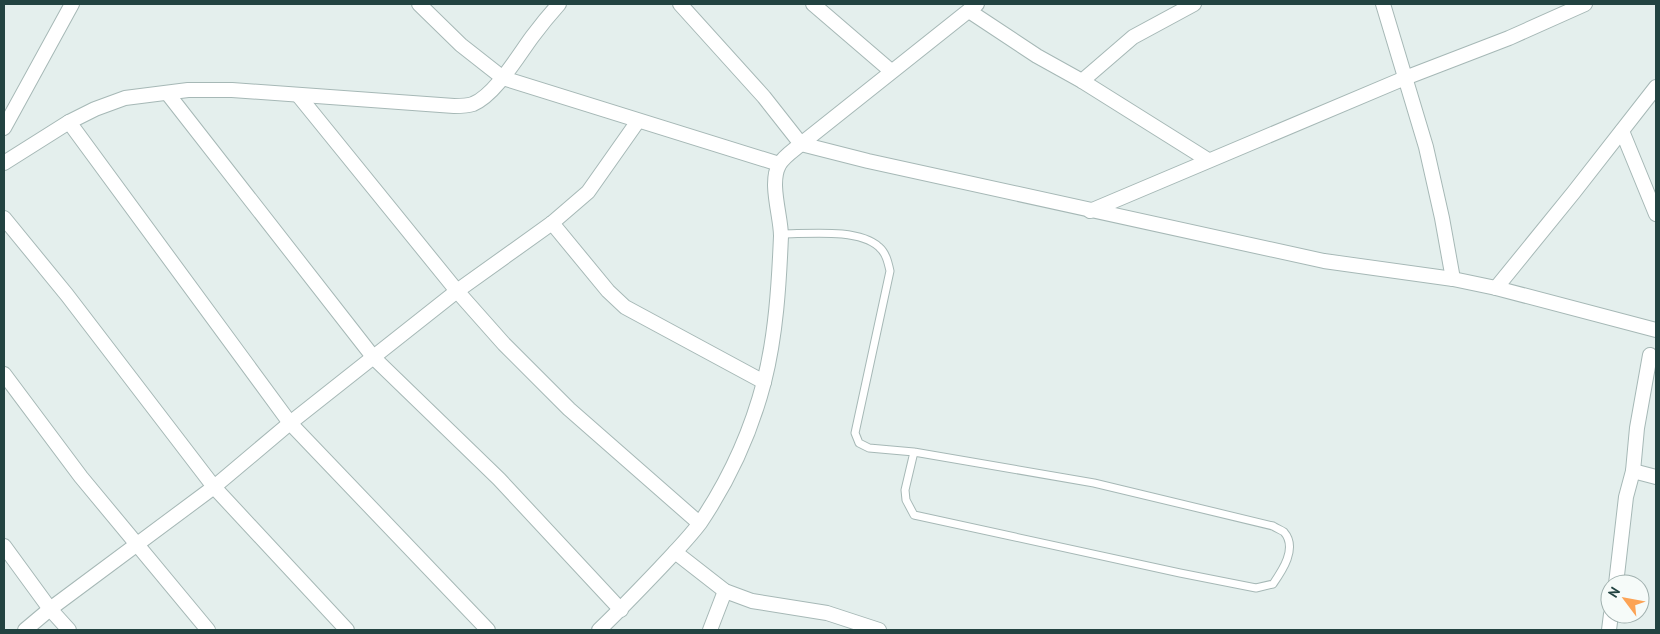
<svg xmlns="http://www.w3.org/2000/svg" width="1660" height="634" viewBox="0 0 1660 634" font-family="'PT Sans',sans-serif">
<rect width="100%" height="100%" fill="#e4efed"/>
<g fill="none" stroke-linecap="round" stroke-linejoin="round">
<defs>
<path id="service" d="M781 234C808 234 858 228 879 247 886 253 888 262 890 271L855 433 859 443 869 448 914 452 1094 483 1273 526C1276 528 1281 530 1284 532 1298 548 1282 571 1273 584L1256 588 1180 573 914 515 906 500 905 490 914 452"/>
<g id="minor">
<path d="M419 4 461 45 503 78 779 164"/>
<path d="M680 4 764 97 801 144 868 161 1324 261 1453 279 1496 288 1656 330"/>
<path d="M813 4 891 71"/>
<path d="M1383 4 1426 147 1442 218 1453 279"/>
<path d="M969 11 1037 56 1082 81 1208 160"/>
<path d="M1082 81 1133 37 1194 4"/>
<path d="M168 94 374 358 499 479 621 610"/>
<path d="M298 95 457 291 504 344 569 409 699 523"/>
<path d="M69 122 290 423 488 630"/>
<path d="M4 128 72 4"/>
<path d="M1622 131 1656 214"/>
<path d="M4 163 69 122 95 109 125 98 188 90H232L454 106C460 106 467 106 473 104 495 95 518 56 532 37 541 25 550 14 559 4"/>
<path d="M1090 211 1405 78 1509 38 1585 4"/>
<path d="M4 218 67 295 214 487 347 630"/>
<path d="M552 223 608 291 625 307 764 382"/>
<path d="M1496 288 1574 192 1656 87"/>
<path d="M4 374 81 477 208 630"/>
<path d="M1633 471 1656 477"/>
<path d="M4 546 50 609 69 630"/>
<path d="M675 552 725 591 752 601 827 613 879 630"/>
<path d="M1616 584 1626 497 1633 471 1637 428 1650 355"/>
<path d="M25 630 50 609 214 487 290 423 457 291 552 223 588 192 638 121"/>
<path d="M599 630C620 610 640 589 660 568 673 554 688 539 700 523 729 480 751 432 764 382 776 335 779 284 781 236 781 216 769 183 779 165 783 157 794 150 801 144L977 4"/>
<path d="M710 630 725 591"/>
<path d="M1609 630 1611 614"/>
</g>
</defs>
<use href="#service" stroke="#a6b8b6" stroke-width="9"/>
<use href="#minor" stroke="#a6b8b6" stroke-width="16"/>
<use href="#service" stroke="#fff" stroke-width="7"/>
<use href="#minor" stroke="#fff" stroke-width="14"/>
</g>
<rect width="1660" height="634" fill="none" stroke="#224341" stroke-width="10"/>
<g transform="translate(1625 599) rotate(302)"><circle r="24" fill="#f6fbf9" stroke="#a1b1af"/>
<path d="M0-4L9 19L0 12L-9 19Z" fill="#fca355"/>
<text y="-8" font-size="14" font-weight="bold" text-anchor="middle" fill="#224341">N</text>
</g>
</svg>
